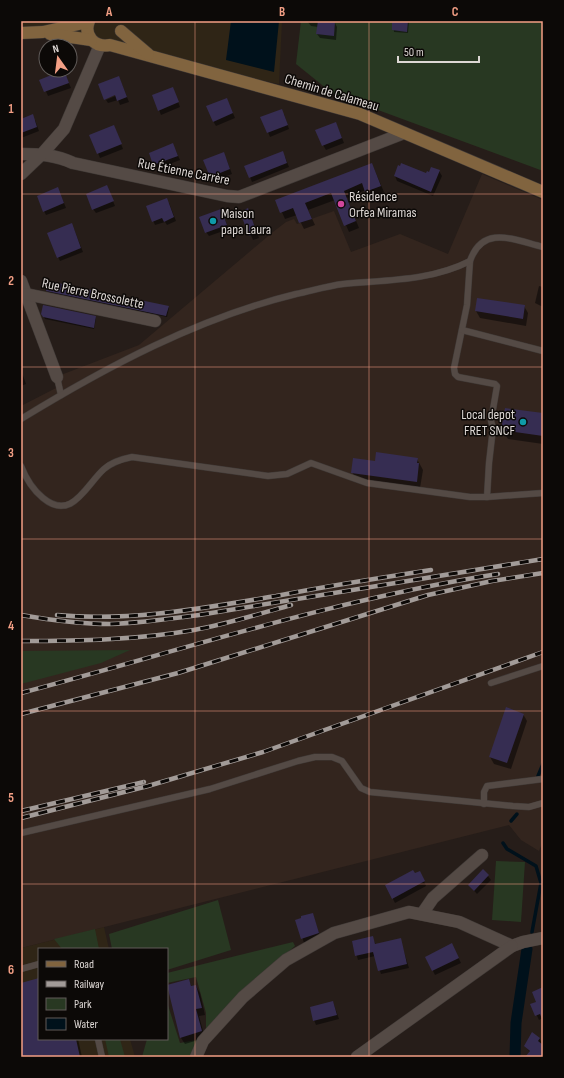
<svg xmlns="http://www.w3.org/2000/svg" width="564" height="1078" viewBox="0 0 564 1078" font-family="'Sofia Sans Condensed',sans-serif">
<rect width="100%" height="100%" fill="#261d19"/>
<g fill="#2f2516">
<path d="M21 21H282L279 84 126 53 21 28Z"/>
<path d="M104 927 109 949H39V1039H130L135 1057H21V948Z"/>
</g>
<path fill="#33251e" d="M482 174 543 200V841L539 851 521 840 509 825 21 948V406L56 388 53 378 139 345 273 232 286 222 294 219 297 224 334 211 351 252 400 234 448 254Z"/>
<g fill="#283822">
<path d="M301 21H543V171L332 93 296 64Z"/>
<path d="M130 650 101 663 21 684V651Z"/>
<path d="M496 861 525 862 521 922 492 920Z"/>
<path d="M218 900 231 950 167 970V949H112L109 934Z"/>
<path d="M95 929 99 949H62L54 939Z"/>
<path d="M293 942 295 946 252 983 206 1030V1013L196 977 167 983V973Z"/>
<path d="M167 1002 180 1043 201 1039 190 1057H142L147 1039H167Z"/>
<path d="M105 1039H120L125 1057H109Z"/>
</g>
<path fill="#00111b" d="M231 21H279L274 72 226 60Z"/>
<g fill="#0007">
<path d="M307 21 335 23 337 27 336 40 320 38 317 34 318 27 311 26Z"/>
<path d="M393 21H409L408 33 394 32Z"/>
<path d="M64 72 71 88 48 96 41 80Z"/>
<path d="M119 77 129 102 120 105 118 100 108 103 106 100 120 94Z"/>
<path d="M173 88 180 107 161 115 159 110Z"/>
<path d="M227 99 235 118 216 126 213 121Z"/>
<path d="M284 114 289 129 270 137 268 132Z"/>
<path d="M21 120H35L39 131 21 138Z"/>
<path d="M336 123 344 143 326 150 323 145Z"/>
<path d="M116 131 123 149 100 158 98 153Z"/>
<path d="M175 149 180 160 157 169 150 154Z"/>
<path d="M285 157 289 167 252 182 250 177Z"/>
<path d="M226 158 232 174 213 181 205 161Z"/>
<path d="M372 164 384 192 370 198 366 190 347 198 359 228 349 232 335 200 308 210 315 225 304 229 297 215 285 219 277 201Z"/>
<path d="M398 167 427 174 439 171 442 176 433 196 397 181 395 176Z"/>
<path d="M109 191 115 206 96 213 93 209Z"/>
<path d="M60 193 66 208 46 215 44 211Z"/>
<path d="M169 203 176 221 167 225 165 222 155 225 147 207Z"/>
<path d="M241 212 250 214 259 238 253 240Z"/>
<path d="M223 215 229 229 209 236 206 232Z"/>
<path d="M74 229 83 252 60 261 58 257Z"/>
<path d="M539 286 543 287V307L535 303Z"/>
<path d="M47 290 168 307 169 308 167 317 48 292Z"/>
<path d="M478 299 524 306 528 313 526 326 480 318 476 311Z"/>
<path d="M44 317H95L96 319 94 329 45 319Z"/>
<path d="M21 370 26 384 21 386Z"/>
<path d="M543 414V444L508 439 502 430Z"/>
<path d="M417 459 423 470 420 488 356 479 352 472 376 462Z"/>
<path d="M523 714 527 721 511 769 494 764 490 757Z"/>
<path d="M422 876 426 886 395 903 386 885Z"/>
<path d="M488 876 491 880 477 894 469 885Z"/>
<path d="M313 914 320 937 304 943 297 920Z"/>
<path d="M372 937 376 945 400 939 409 968 381 974 375 956 358 960 353 942Z"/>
<path d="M454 949 461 963 435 975 426 957Z"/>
<path d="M39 979V1039H78L82 1057H21V984Z"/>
<path d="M189 981 192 987 196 986 200 993 205 1015 199 1016 205 1038 185 1044 181 1038Z"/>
<path d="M543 985V1018L539 1020 532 1005 537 1003Z"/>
<path d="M333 1002 339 1019 316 1025 314 1020Z"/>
<path d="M539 1038 542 1043 541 1044 543 1046V1057H527L530 1052 525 1046Z"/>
</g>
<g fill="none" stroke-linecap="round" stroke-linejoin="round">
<g stroke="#00111b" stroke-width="3.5">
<path d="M538 776 543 764"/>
<path d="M511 821 517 814"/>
<path d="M503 843 507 849 536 866 541 883 532 932"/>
</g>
<path stroke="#00111b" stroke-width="11" d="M515 1057 516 1023 527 949"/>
</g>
<g fill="#362d52">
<path d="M318 21 335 22 334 36 316 34Z"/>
<path d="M392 21H408L407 32 392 30Z"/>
<path d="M64 70 69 83 44 92 39 80Z"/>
<path d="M119 76 127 97 117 101 115 95 104 100 98 84Z"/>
<path d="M173 87 179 102 158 111 152 95Z"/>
<path d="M227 98 233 113 213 122 206 106Z"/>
<path d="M282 109 288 125 267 133 260 117Z"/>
<path d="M33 114 37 127 21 133V119Z"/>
<path d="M336 122 342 138 322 146 315 130Z"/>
<path d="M114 125 122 144 97 154 89 135Z"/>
<path d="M173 143 178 156 153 165 149 153Z"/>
<path d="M283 151 287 163 249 178 244 166Z"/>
<path d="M224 152 230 169 210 177 203 160Z"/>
<path d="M372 163 381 186 365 192 362 183 344 191 356 221 344 226 331 193 305 203 312 219 299 223 293 208 280 213 275 200Z"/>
<path d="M401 163 426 173 427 171 429 172 431 167 440 170 431 192 394 176 398 165 400 166Z"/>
<path d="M107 185 114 201 92 210 86 194Z"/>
<path d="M58 187 64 203 43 212 37 196Z"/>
<path d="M167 198 174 217 164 222 162 218 152 222 146 206Z"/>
<path d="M248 208 257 233 249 236 240 212Z"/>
<path d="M221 209 227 225 205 233 199 217Z"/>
<path d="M72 223 81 248 57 258 47 233Z"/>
<path d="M48 281 169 306 166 316 46 291Z"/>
<path d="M477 298 525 305 523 319 475 311Z"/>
<path d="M43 305 96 316 94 328 43 317 41 314Z"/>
<path d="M505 408 543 413V436L501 430Z"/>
<path d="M376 452 418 458 417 463H419L417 482 351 473 353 458 375 461Z"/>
<path d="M506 707 524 714 507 763 489 757Z"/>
<path d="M483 869 489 875 474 891 468 885Z"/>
<path d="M413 870 415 873 420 871 425 881 392 899 385 885Z"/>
<path d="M313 913 319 933 301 939 295 920 301 918V916Z"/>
<path d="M373 936 375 944 401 938 407 964 378 971 373 952 355 956 352 941Z"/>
<path d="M452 943 459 958 432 971 425 957Z"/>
<path d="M39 978V1039H76L80 1057H21V983Z"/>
<path d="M189 979 191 986 196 985 202 1008 196 1009 202 1031 180 1038 167 985Z"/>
<path d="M543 987V1019H542L540 1014 535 1016 530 1004 536 1002 532 992Z"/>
<path d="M333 1001 337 1015 313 1021 310 1007Z"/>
<path d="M532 1032 540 1038 538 1041 543 1045V1057H525L530 1051 524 1046Z"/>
</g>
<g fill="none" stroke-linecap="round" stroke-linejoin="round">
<defs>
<g id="lane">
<path d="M470 261 467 305 454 368 455 374 458 377 495 384 497 386 491 421 493 428 489 463 487 497"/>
<path d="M462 330 543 351"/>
<path d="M57 377 61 395"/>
<path d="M21 419C106 367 198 318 296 294 311 291 327 286 343 284 386 280 431 281 470 261 483 224 514 240 543 247"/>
<path d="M21 466C26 479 32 489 43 498 72 522 86 485 104 469 112 462 122 459 132 457L268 476 287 474 311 463 367 483 470 497H487L543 493"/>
<path d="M491 683 543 666"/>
<path d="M484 804V792L487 786 543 779"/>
<path d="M21 833 210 789 298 761 315 757H332L342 761 361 788 370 792 513 806 529 807 543 803"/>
<path d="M21 969 39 964"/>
<path d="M98 1039 102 1057"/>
</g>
<g id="street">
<path d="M21 154C40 154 56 155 73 163L227 196 239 197 404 133"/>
<path d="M21 174 42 154 64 129 100 45"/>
<path d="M21 281 57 377"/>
<path d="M26 294 155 321"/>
<path d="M422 914 433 898 482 855"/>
<path d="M196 1057 203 1041 243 997 286 960 334 933 409 912 459 922 512 946 523 942 543 938"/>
<path d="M357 1057 512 946"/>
</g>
<g id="secondary">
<path d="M89 21C83 36 95 48 110 45L360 114 543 192"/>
<path d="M121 31 148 54"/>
<path d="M21 33 43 32 88 22"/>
<path d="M50 34 91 40"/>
</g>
</defs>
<use href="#lane" stroke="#403a37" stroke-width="7"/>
<use href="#street" stroke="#403a37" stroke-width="13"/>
<use href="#secondary" stroke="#403a37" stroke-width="13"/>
<use href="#lane" stroke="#544a45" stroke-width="6"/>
<use href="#street" stroke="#544a45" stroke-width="12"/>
<use href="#secondary" stroke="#81643f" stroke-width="12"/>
<defs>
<g id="rail">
<path d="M21 615C50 620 81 624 110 624 140 623 169 619 199 615L543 559"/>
<path d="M57 615C130 622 204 608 276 596 328 586 379 578 431 570"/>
<path d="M21 641C79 641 137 640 194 630 227 624 259 614 291 605"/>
<path d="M21 693C179 651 336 599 498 574"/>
<path d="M21 714 178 673 428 595 492 581 543 573"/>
<path d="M21 811 144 782"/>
<path d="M21 818 148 786 263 752 543 652"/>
</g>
</defs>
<use href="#rail" stroke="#a29b98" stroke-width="4.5"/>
<use href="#rail" stroke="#0c0907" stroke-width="3" stroke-dasharray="9" stroke-linecap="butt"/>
</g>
<path fill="none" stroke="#f39f85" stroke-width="1" stroke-opacity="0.55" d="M195 21V1057M369 21V1057M21 194H543M21 367H543M21 539H543M21 711H543M21 884H543"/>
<circle fill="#d1479c" stroke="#0c0907" stroke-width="1.5" cx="341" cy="204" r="4"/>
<g fill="#0f9aa8" stroke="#0c0907" stroke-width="1.5">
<circle cx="213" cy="221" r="4"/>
<circle cx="523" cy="422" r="4"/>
</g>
<g text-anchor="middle" stroke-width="3" stroke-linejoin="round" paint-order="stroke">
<g font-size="14" fill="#ddd7d4" stroke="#0c0907">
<text transform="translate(332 92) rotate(17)" y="5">Chemin de Calameau</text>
<text transform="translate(184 171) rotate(11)" y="5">Rue Étienne Carrère</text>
<text transform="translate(93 293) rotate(12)" y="5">Rue Pierre Brossolette</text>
</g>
<g font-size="14" fill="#ddd7d4" stroke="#0c0907" text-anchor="start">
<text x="349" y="201">Résidence<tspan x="349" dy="16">Orfea Miramas</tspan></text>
<text x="221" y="218">Maison<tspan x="221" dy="16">papa Laura</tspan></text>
<text x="515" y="419" text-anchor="end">Local depot<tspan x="515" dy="16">FRET SNCF</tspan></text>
</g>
</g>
<rect width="564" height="1078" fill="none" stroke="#0c0907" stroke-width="44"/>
<rect x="38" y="948" width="130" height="92" fill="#0c0907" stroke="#605b59"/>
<rect x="46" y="961" width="20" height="6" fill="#81643f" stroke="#605b59"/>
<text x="74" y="968" font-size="12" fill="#ddd7d4">Road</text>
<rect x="46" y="981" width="20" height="6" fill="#a29b98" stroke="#605b59"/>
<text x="74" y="988" font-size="12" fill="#ddd7d4">Railway</text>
<rect x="46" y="998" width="20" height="12" fill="#283822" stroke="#605b59"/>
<text x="74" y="1008" font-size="12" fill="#ddd7d4">Park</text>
<rect x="46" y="1018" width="20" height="12" fill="#00111b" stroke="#605b59"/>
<text x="74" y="1028" font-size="12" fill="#ddd7d4">Water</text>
<g transform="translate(58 58) rotate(346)"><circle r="19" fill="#0c0907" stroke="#605b59"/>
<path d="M0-3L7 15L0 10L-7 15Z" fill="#f39f85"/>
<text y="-6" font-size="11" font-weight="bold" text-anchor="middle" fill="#ddd7d4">N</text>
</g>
<path d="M398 56v6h81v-6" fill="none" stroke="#ddd7d4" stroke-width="2"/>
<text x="404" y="56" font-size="12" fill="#ddd7d4" stroke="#0c0907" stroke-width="3" paint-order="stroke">50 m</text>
<rect x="22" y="22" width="520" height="1034" fill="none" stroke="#f39f85" stroke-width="1.5"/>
<g font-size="13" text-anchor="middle" font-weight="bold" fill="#f39f85">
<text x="109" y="16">A</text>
<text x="282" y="16">B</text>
<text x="455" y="16">C</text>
<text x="11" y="113">1</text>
<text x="11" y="285">2</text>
<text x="11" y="457">3</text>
<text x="11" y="630">4</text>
<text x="11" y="802">5</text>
<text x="11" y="974">6</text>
</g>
</svg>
